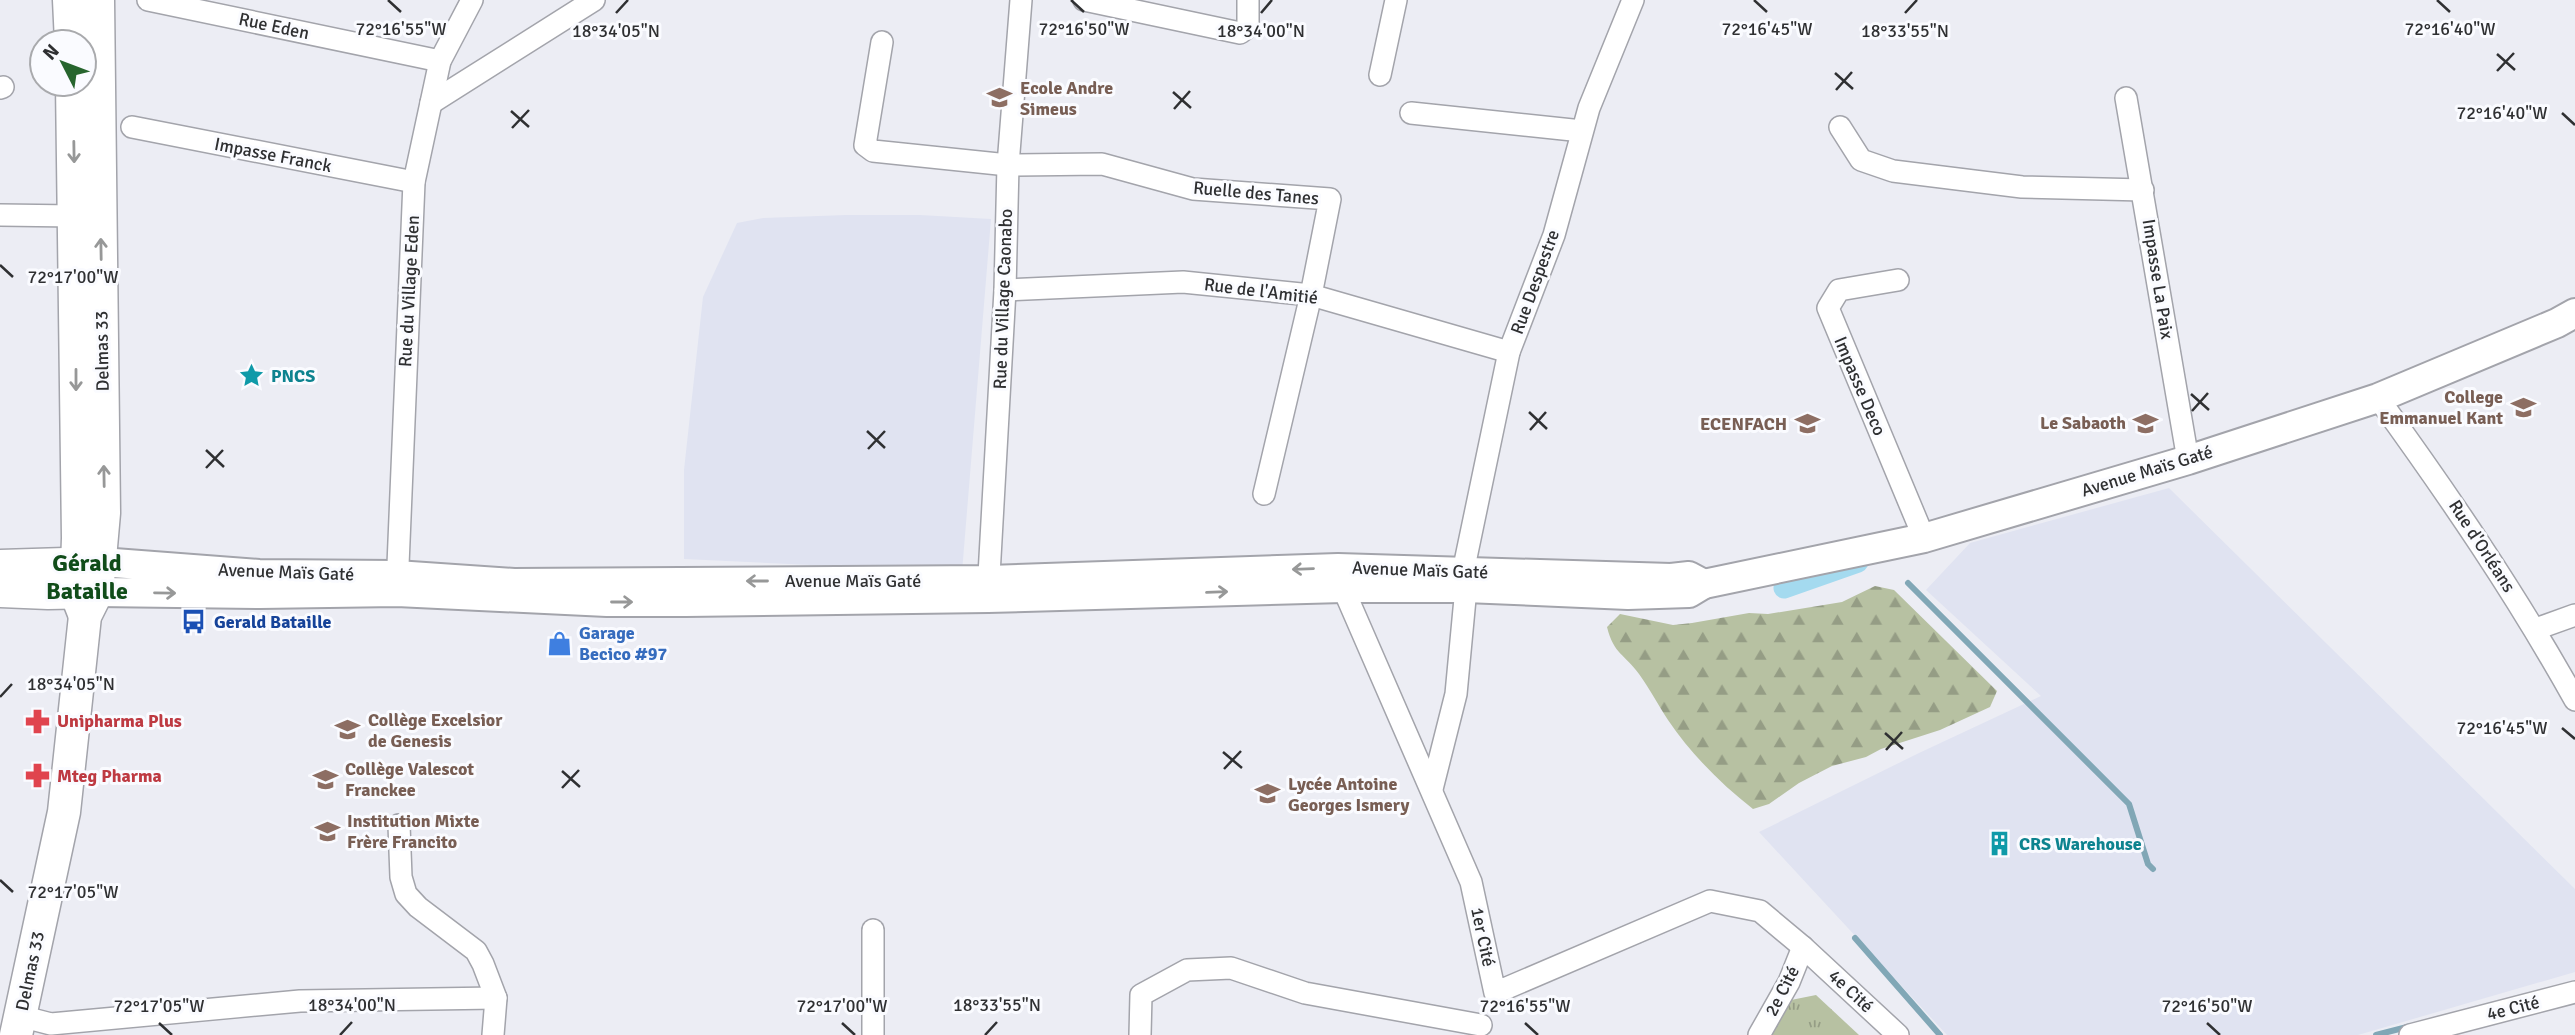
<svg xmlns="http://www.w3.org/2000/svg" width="2575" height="1035" viewBox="0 0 2575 1035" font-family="Signika,sans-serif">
<defs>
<pattern id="forest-firs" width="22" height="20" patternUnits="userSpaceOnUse" patternTransform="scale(1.75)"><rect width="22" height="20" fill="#b7c1a2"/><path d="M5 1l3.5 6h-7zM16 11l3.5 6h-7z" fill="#959d85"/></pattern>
<pattern id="park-tufts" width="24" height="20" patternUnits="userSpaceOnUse" patternTransform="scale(1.75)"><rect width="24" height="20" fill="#b7c1a2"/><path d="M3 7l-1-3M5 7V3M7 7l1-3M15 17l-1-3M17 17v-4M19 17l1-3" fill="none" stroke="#959d85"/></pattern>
</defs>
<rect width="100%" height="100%" fill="#ecedf4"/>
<g fill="#e0e3f1">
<path d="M846 215H920L991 219 962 572 684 559V470L703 297 737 223 763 218Z"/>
<path d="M2169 488 2575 889V972L2358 1035H1947L1759 832 1919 753 2041 696 1926 590 1970 543Z"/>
</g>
<path fill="url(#forest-firs)" d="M1875 586 1894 590 1997 691 1990 707 1940 730 1881 749 1866 757 1832 766 1799 783 1769 804 1753 809C1721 784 1691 754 1668 720 1658 705 1650 689 1639 674 1625 654 1614 655 1607 627L1620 614 1673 625 1692 623 1749 613 1768 614 1842 602Z"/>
<path fill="url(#park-tufts)" d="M1816 995 1859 1035H1771L1791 1000Z"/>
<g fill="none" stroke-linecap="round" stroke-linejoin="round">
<g stroke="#81a7b6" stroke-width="6">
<path d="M1908 583 2129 804 2148 864 2153 869"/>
<path d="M1855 938 1940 1035"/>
<path d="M2376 1035 2411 1026"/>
</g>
<path stroke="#a4daef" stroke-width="21" d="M1784 588 1858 562"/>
<defs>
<g id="minor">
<path d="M148 0 440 61"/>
<path d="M1084 0 1240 33 1248 27V0"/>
<path d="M882 42 865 145 873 151 1008 165 1102 164 1193 189 1330 199 1311 295 1264 494"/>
<path d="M1380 75 1396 0"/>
<path d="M0 88 3 87"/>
<path d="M2126 98 2188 460"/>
<path d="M431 103 594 0"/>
<path d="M1411 113 1582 131"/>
<path d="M132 127 414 182"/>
<path d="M1840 127 1861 160 1893 171 2022 187 2143 190"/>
<path d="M0 215 75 216"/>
<path d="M1898 280 1839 290 1828 308 1924 538"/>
<path d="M1005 290 1183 282 1311 295 1509 352"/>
<path d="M2378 398C2449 496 2516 594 2575 700"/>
<path d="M1340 577 1343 588 1471 882 1495 993 1710 901 1760 911 1803 947 1898 1035"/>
<path d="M397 589 414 182 440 61 472 0"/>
<path d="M988 593 1005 290 1008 165 1021 0"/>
<path d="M2536 629 2575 615"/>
<path d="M1432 789 1456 694 1466 588 1463 572 1509 352 1554 235 1589 108 1633 0"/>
<path d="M399 825 401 877 406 894 418 907 476 951 483 964 496 998 493 1035"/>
<path d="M20 1016 51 1024 300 1001 496 998"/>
<path d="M873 1035V930"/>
<path d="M1140 1035 1141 995 1187 970 1231 968 1305 993 1481 1025"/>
<path d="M1759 1035 1789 982 1803 947"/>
<path d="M2410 1035 2575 992"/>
</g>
<g id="tertiary">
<path d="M1704 584 1924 538 2188 460 2378 398 2557 323 2575 313"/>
<path d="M97 592 260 594 397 592 607 602H686L988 598 1343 588H1466L1628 595 1689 593 1704 584 1689 576 1671 578 1338 568 989 580 514 583 396 575 259 574 101 562"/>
</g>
<g id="secondary">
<path d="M69 0 71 42"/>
<path d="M72 84 78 538 76 593 85 616"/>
<path d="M0 566 97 563"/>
<path d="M0 591 48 593 97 592"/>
<path d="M16 1035 64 812 85 616 97 592 104 513 98 0"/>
</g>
</defs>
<use href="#minor" stroke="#a3a4ab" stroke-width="24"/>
<use href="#tertiary" stroke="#a3a4ab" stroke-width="32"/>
<use href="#secondary" stroke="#a3a4ab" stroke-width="35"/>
<use href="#minor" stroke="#fff" stroke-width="21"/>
<use href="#tertiary" stroke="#fff" stroke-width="28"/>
<use href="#secondary" stroke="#fff" stroke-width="32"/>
</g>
<defs><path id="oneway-shaft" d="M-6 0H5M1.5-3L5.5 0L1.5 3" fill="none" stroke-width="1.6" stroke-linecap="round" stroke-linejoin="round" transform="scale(1.75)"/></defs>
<g stroke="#979898">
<use href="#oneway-shaft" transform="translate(74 152) rotate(89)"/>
<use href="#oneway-shaft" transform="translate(101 249) rotate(-91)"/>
<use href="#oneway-shaft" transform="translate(76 380) rotate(90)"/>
<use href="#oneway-shaft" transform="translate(104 476) rotate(-91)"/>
<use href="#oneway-shaft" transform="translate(1303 569) rotate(178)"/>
<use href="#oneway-shaft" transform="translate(757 581) rotate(180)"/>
<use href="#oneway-shaft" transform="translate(1217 592) rotate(-2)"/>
<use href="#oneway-shaft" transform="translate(165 593) rotate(1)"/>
<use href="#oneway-shaft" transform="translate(622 602)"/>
</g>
<path fill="none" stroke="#2f3032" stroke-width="2.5" d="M388 0 401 12M1071 0 1084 12M1754 0 1767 12M2437 0 2450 12M616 13 628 0M1261 13 1272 0M1905 13 1917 0M2497 54 2515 70M2497 71 2514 53M1835 73 1853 89M1836 90 1852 72M1173 92 1191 108M1174 109 1190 91M511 111 529 127M2562 113 2575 125M512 128 529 110M0 265 13 277M2191 394 2209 410M2192 411 2208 393M1529 412 1547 429M1530 430 1546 412M867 431 885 448M868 449 885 431M206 450 224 467M206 468 223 450M0 697 12 684M2562 728 2575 739M1885 733 1903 749M1886 750 1902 732M1223 752 1242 768M1224 769 1241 751M562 771 580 787M562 788 579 770M0 880 13 892M159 1023 172 1035M842 1023 855 1035M1525 1023 1538 1035M2207 1023 2220 1035M340 1035 352 1022M985 1035 997 1022"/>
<defs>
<symbol id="school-bare" viewBox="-9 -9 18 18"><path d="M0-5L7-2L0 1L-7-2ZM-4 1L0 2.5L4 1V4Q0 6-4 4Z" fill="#8d6e63" stroke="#fafbff" stroke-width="2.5" paint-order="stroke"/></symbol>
<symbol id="sight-bare" viewBox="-9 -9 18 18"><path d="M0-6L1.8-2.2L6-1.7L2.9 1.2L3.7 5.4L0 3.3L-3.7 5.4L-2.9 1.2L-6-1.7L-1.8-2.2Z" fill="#0f9aa8" stroke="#fafbff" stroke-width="2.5" paint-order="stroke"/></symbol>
<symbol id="bus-bare" viewBox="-9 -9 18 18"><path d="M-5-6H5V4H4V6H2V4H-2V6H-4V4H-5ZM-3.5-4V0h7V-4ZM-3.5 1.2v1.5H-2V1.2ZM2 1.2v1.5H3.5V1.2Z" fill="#1a4fb4" stroke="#fafbff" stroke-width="2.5" paint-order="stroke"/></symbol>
<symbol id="shop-bare" viewBox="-9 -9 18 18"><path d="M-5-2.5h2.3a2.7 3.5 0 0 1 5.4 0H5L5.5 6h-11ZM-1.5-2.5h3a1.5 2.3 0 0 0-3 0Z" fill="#3f7fe0" stroke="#fafbff" stroke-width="2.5" paint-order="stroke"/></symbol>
<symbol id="pharmacy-bare" viewBox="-9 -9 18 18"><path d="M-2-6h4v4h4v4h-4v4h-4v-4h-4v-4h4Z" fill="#e0444e" stroke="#fafbff" stroke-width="2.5" paint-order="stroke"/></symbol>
<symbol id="building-bare" viewBox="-9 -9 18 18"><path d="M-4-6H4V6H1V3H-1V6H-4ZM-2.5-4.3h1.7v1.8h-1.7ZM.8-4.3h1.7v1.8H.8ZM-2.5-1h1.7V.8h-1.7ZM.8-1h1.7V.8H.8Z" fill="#0f9aa8" stroke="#fafbff" stroke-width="2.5" paint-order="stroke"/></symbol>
</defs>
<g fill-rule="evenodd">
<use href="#school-bare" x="982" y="80" width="35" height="35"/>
<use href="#sight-bare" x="234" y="358" width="35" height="35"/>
<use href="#school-bare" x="2506" y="390" width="35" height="35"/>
<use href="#school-bare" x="2128" y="406" width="35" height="35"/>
<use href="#school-bare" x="1790" y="406" width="35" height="35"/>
<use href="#bus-bare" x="176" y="604" width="35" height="35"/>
<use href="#shop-bare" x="542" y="626" width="35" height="35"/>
<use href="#pharmacy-bare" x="20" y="704" width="35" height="35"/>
<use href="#school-bare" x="330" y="712" width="35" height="35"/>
<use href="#pharmacy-bare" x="20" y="758" width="35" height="35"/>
<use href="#school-bare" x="308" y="762" width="35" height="35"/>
<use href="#school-bare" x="1250" y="776" width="35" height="35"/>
<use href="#school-bare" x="310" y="814" width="35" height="35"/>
<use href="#building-bare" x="1982" y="826" width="35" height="35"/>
</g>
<g text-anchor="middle" stroke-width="6" stroke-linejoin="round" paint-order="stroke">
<g font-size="18" fill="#2f3032" stroke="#fafbff">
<text transform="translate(274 26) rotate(12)" y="6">Rue Eden</text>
<text transform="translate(273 155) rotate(11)" y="6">Impasse Franck</text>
<text transform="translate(1256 193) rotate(5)" y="6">Ruelle des Tanes</text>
<text transform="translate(2158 279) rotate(81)" y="6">Impasse La Paix</text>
<text transform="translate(1535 282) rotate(-70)" y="6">Rue Despestre</text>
<text transform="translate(409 291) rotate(-87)" y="6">Rue du Village Eden</text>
<text transform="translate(1261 291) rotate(7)" y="6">Rue de l'Amitié</text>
<text transform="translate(1003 299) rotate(-88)" y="6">Rue du Village Caonabo</text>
<text transform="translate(102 351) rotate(-91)" y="6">Delmas 33</text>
<text transform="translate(1860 386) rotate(67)" y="6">Impasse Deco</text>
<text transform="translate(2147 471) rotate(-17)" y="6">Avenue Maïs Gaté</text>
<text transform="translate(2482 546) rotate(57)" y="6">Rue d'Orléans</text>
<text transform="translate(1420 570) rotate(2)" y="6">Avenue Maïs Gaté</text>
<text transform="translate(286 572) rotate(2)" y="6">Avenue Maïs Gaté</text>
<text x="853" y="587">Avenue Maïs Gaté</text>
<text transform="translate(1483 937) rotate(78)" y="6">1er Cité</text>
<text transform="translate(30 971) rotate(-78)" y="6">Delmas 33</text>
<text transform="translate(1782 991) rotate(-63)" y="6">2e Cité</text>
<text transform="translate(1851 991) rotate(43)" y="6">4e Cité</text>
<text transform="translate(2513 1008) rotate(-14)" y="6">4e Cité</text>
</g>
<g font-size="18" font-weight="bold" fill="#785e54" stroke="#fafbff" text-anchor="start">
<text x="1020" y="94">Ecole Andre<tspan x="1020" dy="21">Simeus</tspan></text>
<text x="2503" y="403" text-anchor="end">College<tspan x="2503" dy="21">Emmanuel Kant</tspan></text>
<text x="2126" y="429" text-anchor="end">Le Sabaoth</text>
<text x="1787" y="430" text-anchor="end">ECENFACH</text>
<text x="368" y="726">Collège Excelsior<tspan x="368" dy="21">de Genesis</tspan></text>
<text x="345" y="775">Collège Valescot<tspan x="345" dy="21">Franckee</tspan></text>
<text x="1288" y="790">Lycée Antoine<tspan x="1288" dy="21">Georges Ismery</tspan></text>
<text x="347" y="827">Institution Mixte<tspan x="347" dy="21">Frère Francito</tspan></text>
</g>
<g font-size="18" font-weight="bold" fill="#0d838f" stroke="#fafbff" text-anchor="start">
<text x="271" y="382">PNCS</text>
<text x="2019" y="850">CRS Warehouse</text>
</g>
<g font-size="18" font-weight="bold" fill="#164399" stroke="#fafbff" text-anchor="start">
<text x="214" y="628">Gerald Bataille</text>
</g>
<g font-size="18" font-weight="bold" fill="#366cbe" stroke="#fafbff" text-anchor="start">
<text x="579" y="639">Garage<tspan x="579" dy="21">Becico #97</tspan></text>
</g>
<g font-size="18" font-weight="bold" fill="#be3a42" stroke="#fafbff" text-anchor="start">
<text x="57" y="727">Unipharma Plus</text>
<text x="57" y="782">Mteg Pharma</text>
</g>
<g font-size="24" font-weight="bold" fill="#104c1a" stroke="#fafbff">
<text x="87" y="571">Gérald<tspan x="87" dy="28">Bataille</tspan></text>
</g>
</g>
<g font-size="18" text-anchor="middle" fill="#2f3032" stroke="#fafbff" stroke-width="6" stroke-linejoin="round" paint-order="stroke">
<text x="401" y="35">72°16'55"W</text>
<text x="1084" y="35">72°16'50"W</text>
<text x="1767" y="35">72°16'45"W</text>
<text x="2450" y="35">72°16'40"W</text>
<text x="1905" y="37">18°33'55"N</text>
<text x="616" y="37">18°34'05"N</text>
<text x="1261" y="37">18°34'00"N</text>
<text x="2502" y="119">72°16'40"W</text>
<text x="73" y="283">72°17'00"W</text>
<text x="71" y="690">18°34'05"N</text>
<text x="2502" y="734">72°16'45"W</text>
<text x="73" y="898">72°17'05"W</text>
<text x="352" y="1011">18°34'00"N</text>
<text x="997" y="1011">18°33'55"N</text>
<text x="159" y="1012">72°17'05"W</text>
<text x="842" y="1012">72°17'00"W</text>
<text x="1525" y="1012">72°16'55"W</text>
<text x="2207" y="1012">72°16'50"W</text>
</g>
<g transform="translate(63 63) rotate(312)"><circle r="33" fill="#fafbff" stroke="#a9aaad" stroke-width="2"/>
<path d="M0-5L12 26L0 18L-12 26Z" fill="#27652e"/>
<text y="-10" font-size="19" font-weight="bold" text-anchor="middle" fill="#2f3032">N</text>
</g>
</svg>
